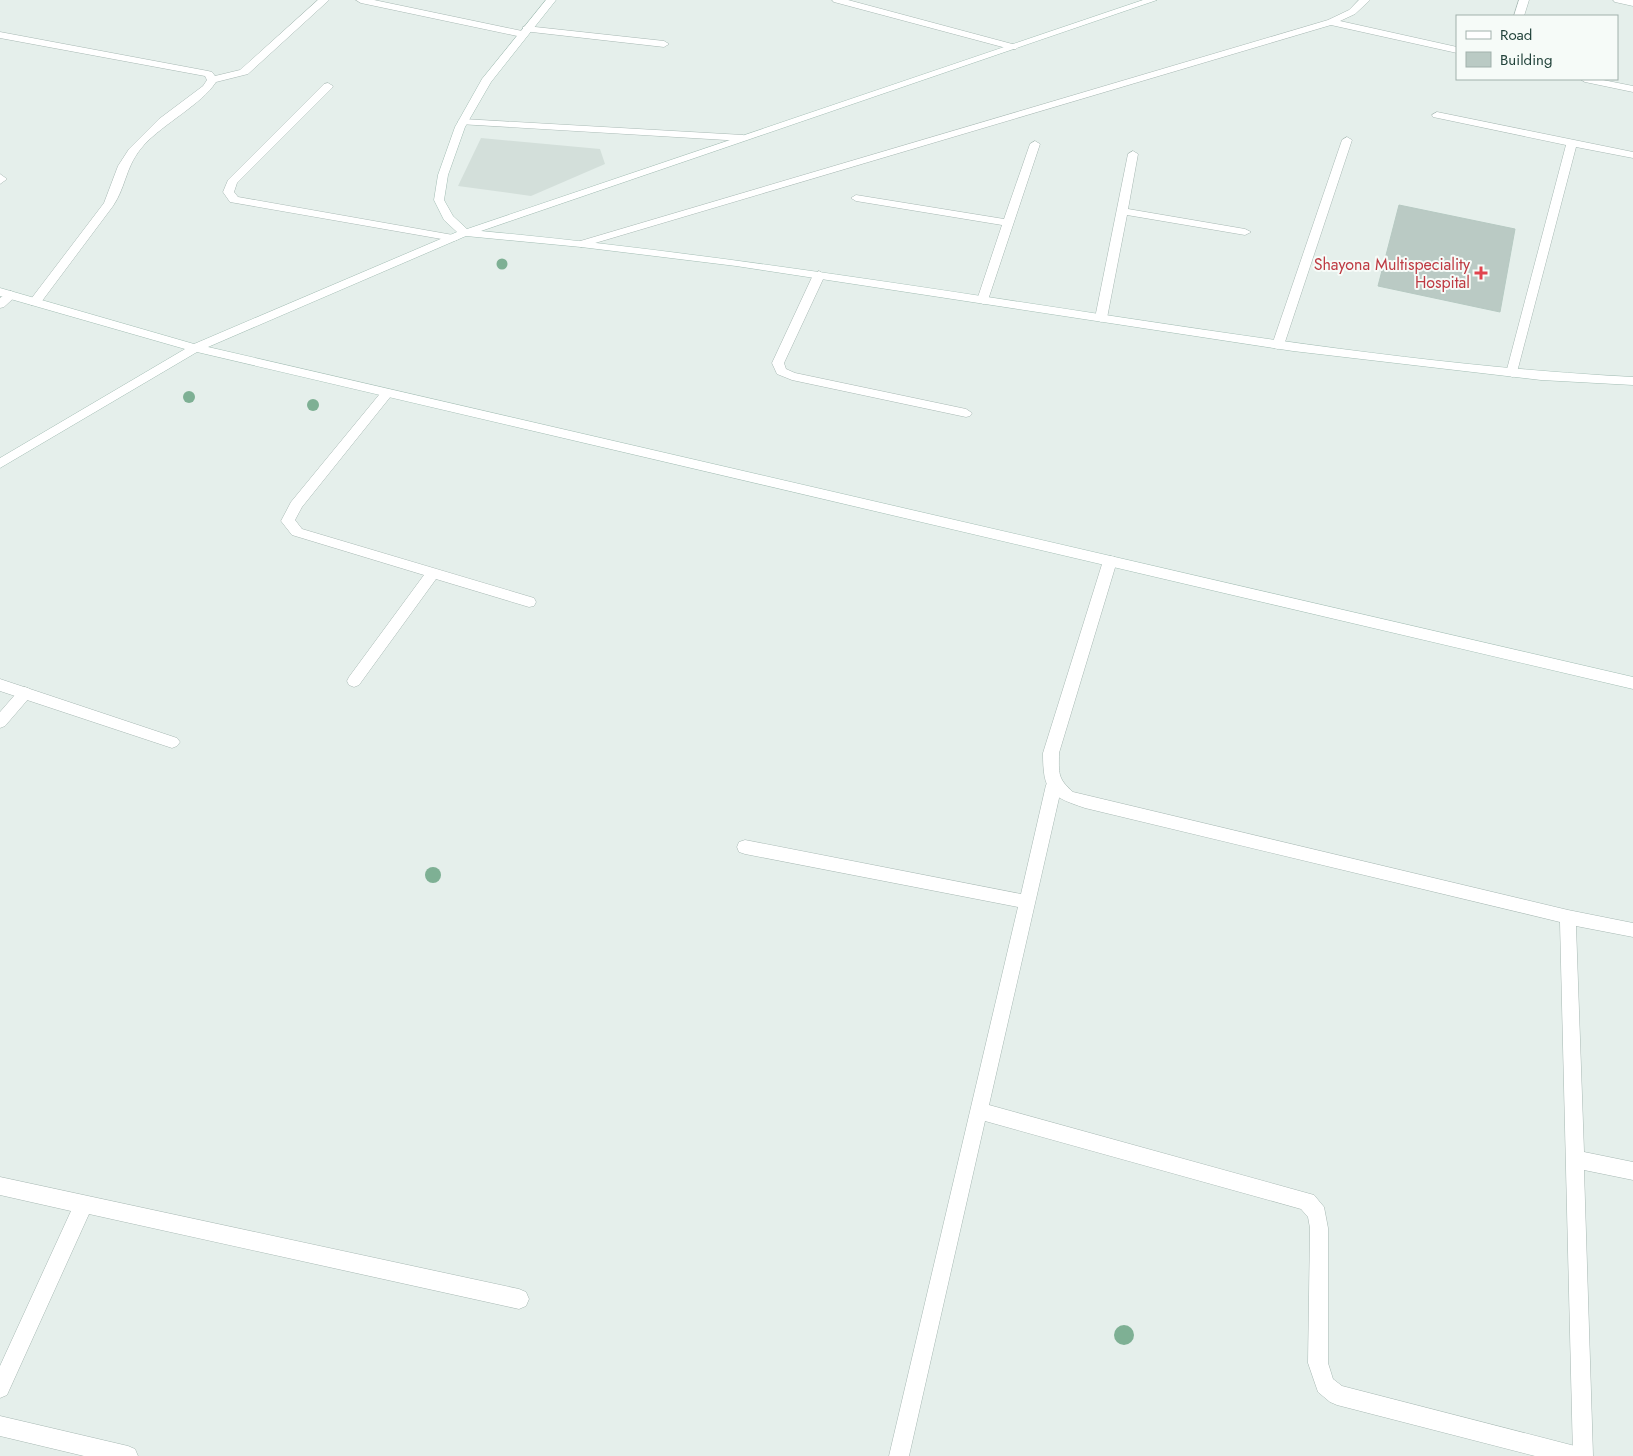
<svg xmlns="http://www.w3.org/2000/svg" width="1633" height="1456" viewBox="0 0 1633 1456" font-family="Jost,sans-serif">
<rect width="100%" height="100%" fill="#e5efeb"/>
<path fill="#d3dfda" d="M481 138 600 149 605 164 531 196 458 186Z"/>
<path fill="#bacac4" stroke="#b6c9c2" d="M1399 205 1515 229 1500 312 1378 286Z"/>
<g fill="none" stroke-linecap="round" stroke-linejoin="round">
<defs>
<g id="lane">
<path d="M1519 0H1529L1524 16H1514Z"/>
<path d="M1613 0H1633V6L1615 2Z"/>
<path d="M1437 112 1633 152V158L1576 147 1516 376 1512 377 1506 373 1566 145 1433 117 1432 115Z"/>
<path d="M1347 137 1352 140 1284 345 1278 349 1274 348 1272 345 1342 140Z"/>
<path d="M11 291 17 295 4 307 0 308V298Z"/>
<path d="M387 389 391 390 393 393 391 396 302 507 295 520 302 529 534 598 536 602 534 606 529 607 436 579 359 685 354 687 349 685 347 681 349 677 424 575 292 535 281 521 291 502 383 390Z"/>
<path d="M25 687 30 689 32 693 30 697 5 726 0 728V712L20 689Z"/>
<path d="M1054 779 1059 781 1062 785 989 1105 1314 1195 1324 1207 1328 1228V1363L1333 1379 1342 1386 1575 1446 1582 1449 1585 1456H1535L1337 1405 1330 1402 1318 1392 1308 1363 1310 1228 1308 1217 1301 1209 985 1121 909 1456H889L1018 907 745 854 739 852 737 847 739 842 745 840 1021 894 1046 785 1049 781Z"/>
</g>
<g id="street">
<path d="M318 0H329L248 74 216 82C202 104 163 124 144 145 125 166 127 185 113 206L39 305H31L29 302 31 299 104 203 118 166 129 149 159 119 203 86 207 80 205 76 0 38V32L208 71 212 72 215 76 240 70Z"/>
<path d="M356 0H374L522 31 527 34 522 37 361 3Z"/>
<path d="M832 0H848L1016 45 1018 47 1016 49H1010L834 2Z"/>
<path d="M1359 0H1370L1355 14 1340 21 1457 47V53L1331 25 585 246 581 247 575 244 577 242 1328 20 1349 10Z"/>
<path d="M526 26 664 41 669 44 664 47 523 31V27Z"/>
<path d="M1580 79H1598L1633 86V92L1585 82Z"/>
<path d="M328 83 333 86 332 88 237 183 234 192 238 197 453 235 457 236 459 238 457 240 453 241 230 202 223 192 228 180 324 84Z"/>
<path d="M463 119 743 135 748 138 743 141 459 124 458 122 459 120Z"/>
<path d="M1035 141 1040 144 987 303 983 304 977 300 1002 225 856 201 851 198 856 195 1004 219 1030 144Z"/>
<path d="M1133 151 1138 154 1128 209 1245 229 1251 232 1245 235 1127 215 1107 318 1101 322 1095 318 1128 154Z"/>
<path d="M0 174 7 179 0 184Z"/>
<path d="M819 271 825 275 784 363 786 369 795 373 966 409 972 413 970 416 966 417 792 380 777 374 772 363 813 275Z"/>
<path d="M1110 556 1115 557 1117 561 1059 753C1059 773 1057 778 1073 792L1568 910 1633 923V937L1576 926 1584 1152 1633 1162V1180L1584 1170 1593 1456H1573L1560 922 1085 808C1049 796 1043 791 1043 753L1103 561 1105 557Z"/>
<path d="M0 679 177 738 180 742 177 746 172 748 0 691Z"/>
<path d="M0 1177 519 1289 526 1292 529 1299 526 1306 519 1309 89 1214 7 1395 0 1398V1366L71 1211 0 1195Z"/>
<path d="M0 1416 128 1446 135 1449 138 1456H84L0 1436Z"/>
</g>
<path id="secondary" d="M546 0H556L491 82 465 127 448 175 444 200 453 216 467 229 1143 0H1157L481 231C693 251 902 284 1112 316 1285 342 1458 368 1633 377V385L1541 380 1293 351 736 266 581 247 466 236 208 347 1633 677V689L197 352 0 468V458L185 349 0 296V288L194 344 457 232 444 220 434 200 438 175 455 127 482 79Z"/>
</defs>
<use href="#lane" stroke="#a7b8b3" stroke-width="1"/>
<use href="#street" stroke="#a7b8b3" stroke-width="1"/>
<use href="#secondary" stroke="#a2bcb3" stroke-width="1"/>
<use href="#lane" fill="#fff" fill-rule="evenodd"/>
<use href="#street" fill="#fff" fill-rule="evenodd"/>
<use href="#secondary" fill="#fff" fill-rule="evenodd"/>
</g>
<g fill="#7eb094">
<circle cx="502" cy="264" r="5.5"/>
<circle cx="189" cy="397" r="6"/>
<circle cx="313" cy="405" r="6"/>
<circle cx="433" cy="875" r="8"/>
<circle cx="1124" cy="1335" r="10"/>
</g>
<path fill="#e0444e" stroke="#f6fbf8" stroke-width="2" d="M1478.5 265.5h5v5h5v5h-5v5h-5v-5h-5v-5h5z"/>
<g text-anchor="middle" stroke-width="4" stroke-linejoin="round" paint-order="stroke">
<g font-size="16" fill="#be3a42" stroke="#f6fbf8" text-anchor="end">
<text x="1470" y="270">Shayona Multispeciality<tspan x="1470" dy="18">Hospital</tspan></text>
</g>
</g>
<rect x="1456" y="15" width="162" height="65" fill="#f6fbf8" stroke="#a1b1ac"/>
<rect x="1466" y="31" width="25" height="8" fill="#ffffff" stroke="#a1b1ac"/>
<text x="1500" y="40" font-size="15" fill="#22433b">Road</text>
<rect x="1466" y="52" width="25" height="15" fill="#bacac4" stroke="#a1b1ac"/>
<text x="1500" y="65" font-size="15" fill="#22433b">Building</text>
</svg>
